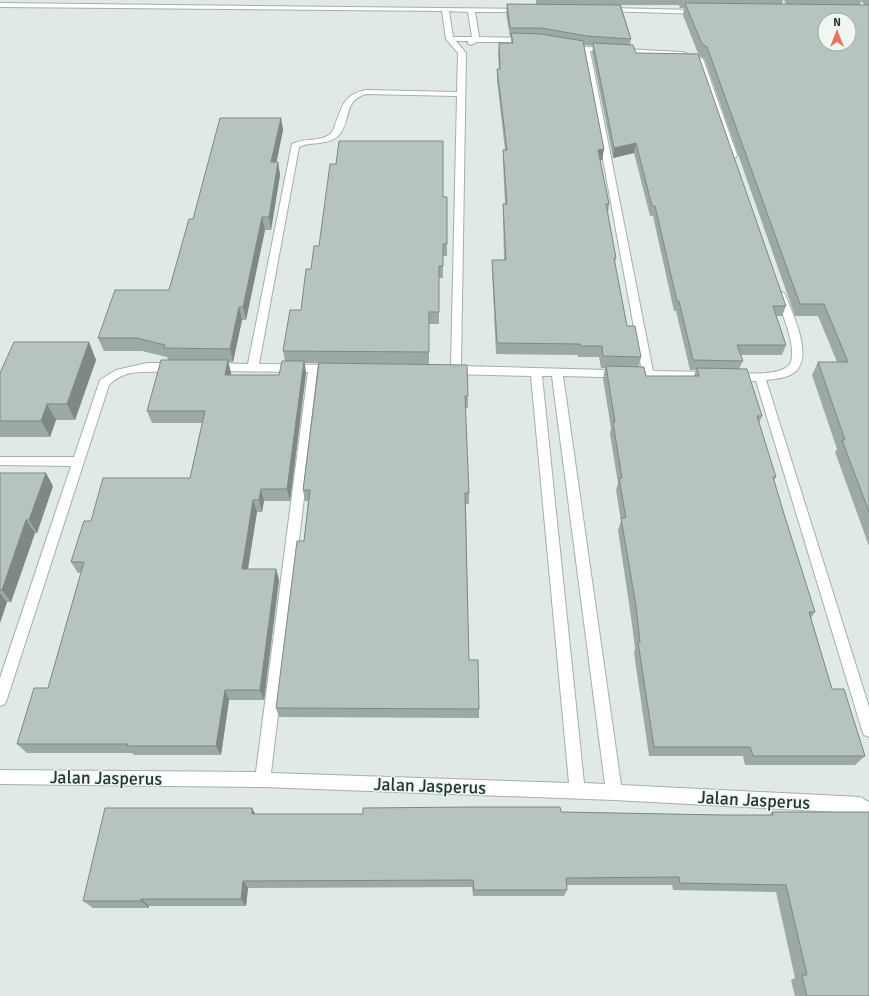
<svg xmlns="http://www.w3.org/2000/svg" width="869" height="996" viewBox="0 0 869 996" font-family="Signika,sans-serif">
<rect width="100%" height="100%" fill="#e0e9e4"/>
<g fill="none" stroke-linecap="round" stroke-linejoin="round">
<defs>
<g id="street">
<path d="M0 3 525 9 526 10 523 12H475L479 37 527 38 531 40 530 42H477L471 45 467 43 469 41H456L466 53 461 366 642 371 583 51 564 46 568 44 586 47 682 52 703 59 737 155 736 157 733 158 729 155 697 62 681 56 590 51 653 371 711 372 716 376 711 380 563 376 621 785 860 797 869 802V819L858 813 614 800 263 787 0 784V770L256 772 308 372 213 371 208 367 213 363 248 364 292 144C303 138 318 142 329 135 332 133 334 129 335 125 343 105 343 95 366 90L457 92 458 53 446 39 442 11 0 7ZM449 11 468 12 472 37H453ZM366 94 457 96 451 366 446 370 451 374 531 376 569 783 271 773 319 373H333L338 369 333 365 259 364 299 147C311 141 327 146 338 136 352 122 342 101 366 94ZM542 376H552L605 784 584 783Z"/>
<path d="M607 8 699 10 702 12 699 14 605 11 604 10Z"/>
<path d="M780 291 785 294C792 313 813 354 796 371 789 378 775 379 766 380L869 707V737L864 735 862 730 756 381H733L728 377 733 373C749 373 774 376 787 367 802 356 780 308 775 294Z"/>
<path d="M147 363H175L180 367C177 373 141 371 131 373 122 375 115 379 109 385L7 699 5 704 0 706V678L71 466 0 465V457H74L100 380 116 370Z"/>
</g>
</defs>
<use href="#street" stroke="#a3b0aa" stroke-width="2"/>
<use href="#street" fill="#fff" fill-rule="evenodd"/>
</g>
<g fill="#9da9a3" fill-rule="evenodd">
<path d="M536 0H783L782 4H786L784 0H869V546L835 452 837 449 812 375 818 362H837L818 316H795L704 58 699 56 683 15 684 8H680L679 5H621L631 39 630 45 636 53 786 306 782 316H776L786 345 782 355H741L743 361 739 369 762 416 759 423 776 477 774 480 784 514 815 612 811 618 832 689 865 756 855 765H745L743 756H649L634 653 635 648 631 617 618 530 621 521 616 490 618 483 610 434 611 428 603 379 605 368H601L599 357H578V355L496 354 492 271V260H504L503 215V204H505L503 162V150H505L497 80V69H499L498 54 499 43H511V37H510L506 13 507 4H536ZM861 1 865 5H860ZM584 45 593 46 592 53 613 158 634 153 650 216H653L674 311H676L690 370H696L694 376H646L639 366 641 357 627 326 615 263 616 258 608 214 609 204 600 160H602L604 149Z"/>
<path d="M281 118 283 130 276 162H278L280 175 271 230H265L246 320H242L233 362H228L231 373V375H279L285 361 283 351 301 310 311 269 319 246 443 197 447 244V256H443V278H439V324H429V364L468 396V408H465L469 493V504H466L468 619 469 660 479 709V718L279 717 276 708 304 541 308 501H305L303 490 318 363H305L306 373 290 501H264L262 512H257L248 569H276L279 580 264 700H229L221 755H134L132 753H27L17 744 48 688 81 573H78L71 562 91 521 190 478 202 423H152L147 411 168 360 167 357 142 351H104L98 338 169 290 193 219Z"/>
<path d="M89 342 96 360 75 420H56L50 437H0V373Z"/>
<path d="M0 473 53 486 37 533H35L11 602H7L0 623Z"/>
<path d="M252 808 255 814H363L561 812 723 815H770L772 812 869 996H795L791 980 795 978 776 892 673 890 672 885H567V890L564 896H473L472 887 248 888 246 906H149V908H93L83 901Z"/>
</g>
<g fill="#7f8984">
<path d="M281 118 283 130 274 175 271 162Z"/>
<path d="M636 143 634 153 613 158 614 148Z"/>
<path d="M604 149 602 160 596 161 598 150Z"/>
<path d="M278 162 280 175 271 230 269 217Z"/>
<path d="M262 217 265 230 246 320 243 307Z"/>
<path d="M239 307 242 320 233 362 230 349Z"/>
<path d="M89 342 96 360 75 420 67 404Z"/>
<path d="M228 360 231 373 228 388 225 375Z"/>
<path d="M304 361 306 373 290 501 287 489Z"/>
<path d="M47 404 56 420 50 437 41 421Z"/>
<path d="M46 473 53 486 37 533 29 520Z"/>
<path d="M261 489 264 501 262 512 259 500Z"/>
<path d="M253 500 257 512 246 580 242 569Z"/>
<path d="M26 520 35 533 11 602 2 590Z"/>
<path d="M276 569 279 580 264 700 260 690Z"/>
<path d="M0 593 7 602 0 623Z"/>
<path d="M225 690 229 700 221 755 216 746Z"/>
<path d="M252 808 257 817 252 814Z"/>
<path d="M243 881 248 888 246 906 241 899Z"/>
<path d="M141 899 149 906V908L141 901Z"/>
</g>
<g fill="#b6c4bd" stroke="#7f8984" fill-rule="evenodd">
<path d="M685 3 869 5V512L842 440H845L818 362H848L824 304H800L707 47 702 44ZM825 20H849V44H825Z"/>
<path d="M507 4 620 5 631 39 587 36 541 28H510Z"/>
<path d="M511 33 541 34 583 41 604 149 598 150 609 204H606L616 258H614L627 326H635L641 357 603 356 602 346H581L580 344 497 343 492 260H506L503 204H507L503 150H507L497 69H500L499 43H513Z"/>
<path d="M593 43 633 45 636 53 698 54 786 306H773L786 345H737L743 361 693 360 679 301H677L655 206H652L636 143 614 148Z"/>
<path d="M220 118H281L271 162H278L269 217H262L243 307H239L230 349 164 348 165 345 137 338H98L115 290H169L189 219H193Z"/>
<path d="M339 141H443V197H447V244H443V266H439V312H429V352L283 351 290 310H301L306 269H311L314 246H319L330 164H336Z"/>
<path d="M14 342H89L67 404H47L41 421H0V373Z"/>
<path d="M161 360H228L225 375H279L282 361H304L287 489H261L259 500H253L242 569H276L260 690H225L216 746H127L128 744H17L34 688H48L84 562H71L84 521H91L103 478H190L205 411H147Z"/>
<path d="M319 363 467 365 468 396H465L469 493H465L468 619 469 660H478L479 709 276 708 297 541H304L310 490H303Z"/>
<path d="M606 366 644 367 646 376H699L697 368 747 369 762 416H757L776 477H773L784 514 815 612H809L832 689H844L865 756H753L750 747H654L638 642H640L636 606 621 518H626L619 478H622L613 422H615Z"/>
<path d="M0 473H46L29 520H26L2 590H0Z"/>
<path d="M471 807H560L561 812 723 815H773L772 812H869V996H807L802 975H807L786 885 680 883 679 877 566 878 567 890H474L473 880 243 881 241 899H141V901H83L105 808H252V814H363V808Z"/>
</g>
<g text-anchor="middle" stroke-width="3" stroke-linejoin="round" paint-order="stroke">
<g font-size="18" fill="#223830" stroke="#f0f6f2">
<text transform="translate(106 778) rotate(1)" y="6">Jalan Jasperus</text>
<text transform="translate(430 786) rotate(2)" y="6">Jalan Jasperus</text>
<text transform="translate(754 800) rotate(3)" y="6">Jalan Jasperus</text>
</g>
</g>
<g transform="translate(837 32)"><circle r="19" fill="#f0f6f2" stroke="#9eaaa4"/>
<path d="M0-3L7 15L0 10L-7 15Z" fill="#e67262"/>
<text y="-6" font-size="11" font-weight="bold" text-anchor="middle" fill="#223830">N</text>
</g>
</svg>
